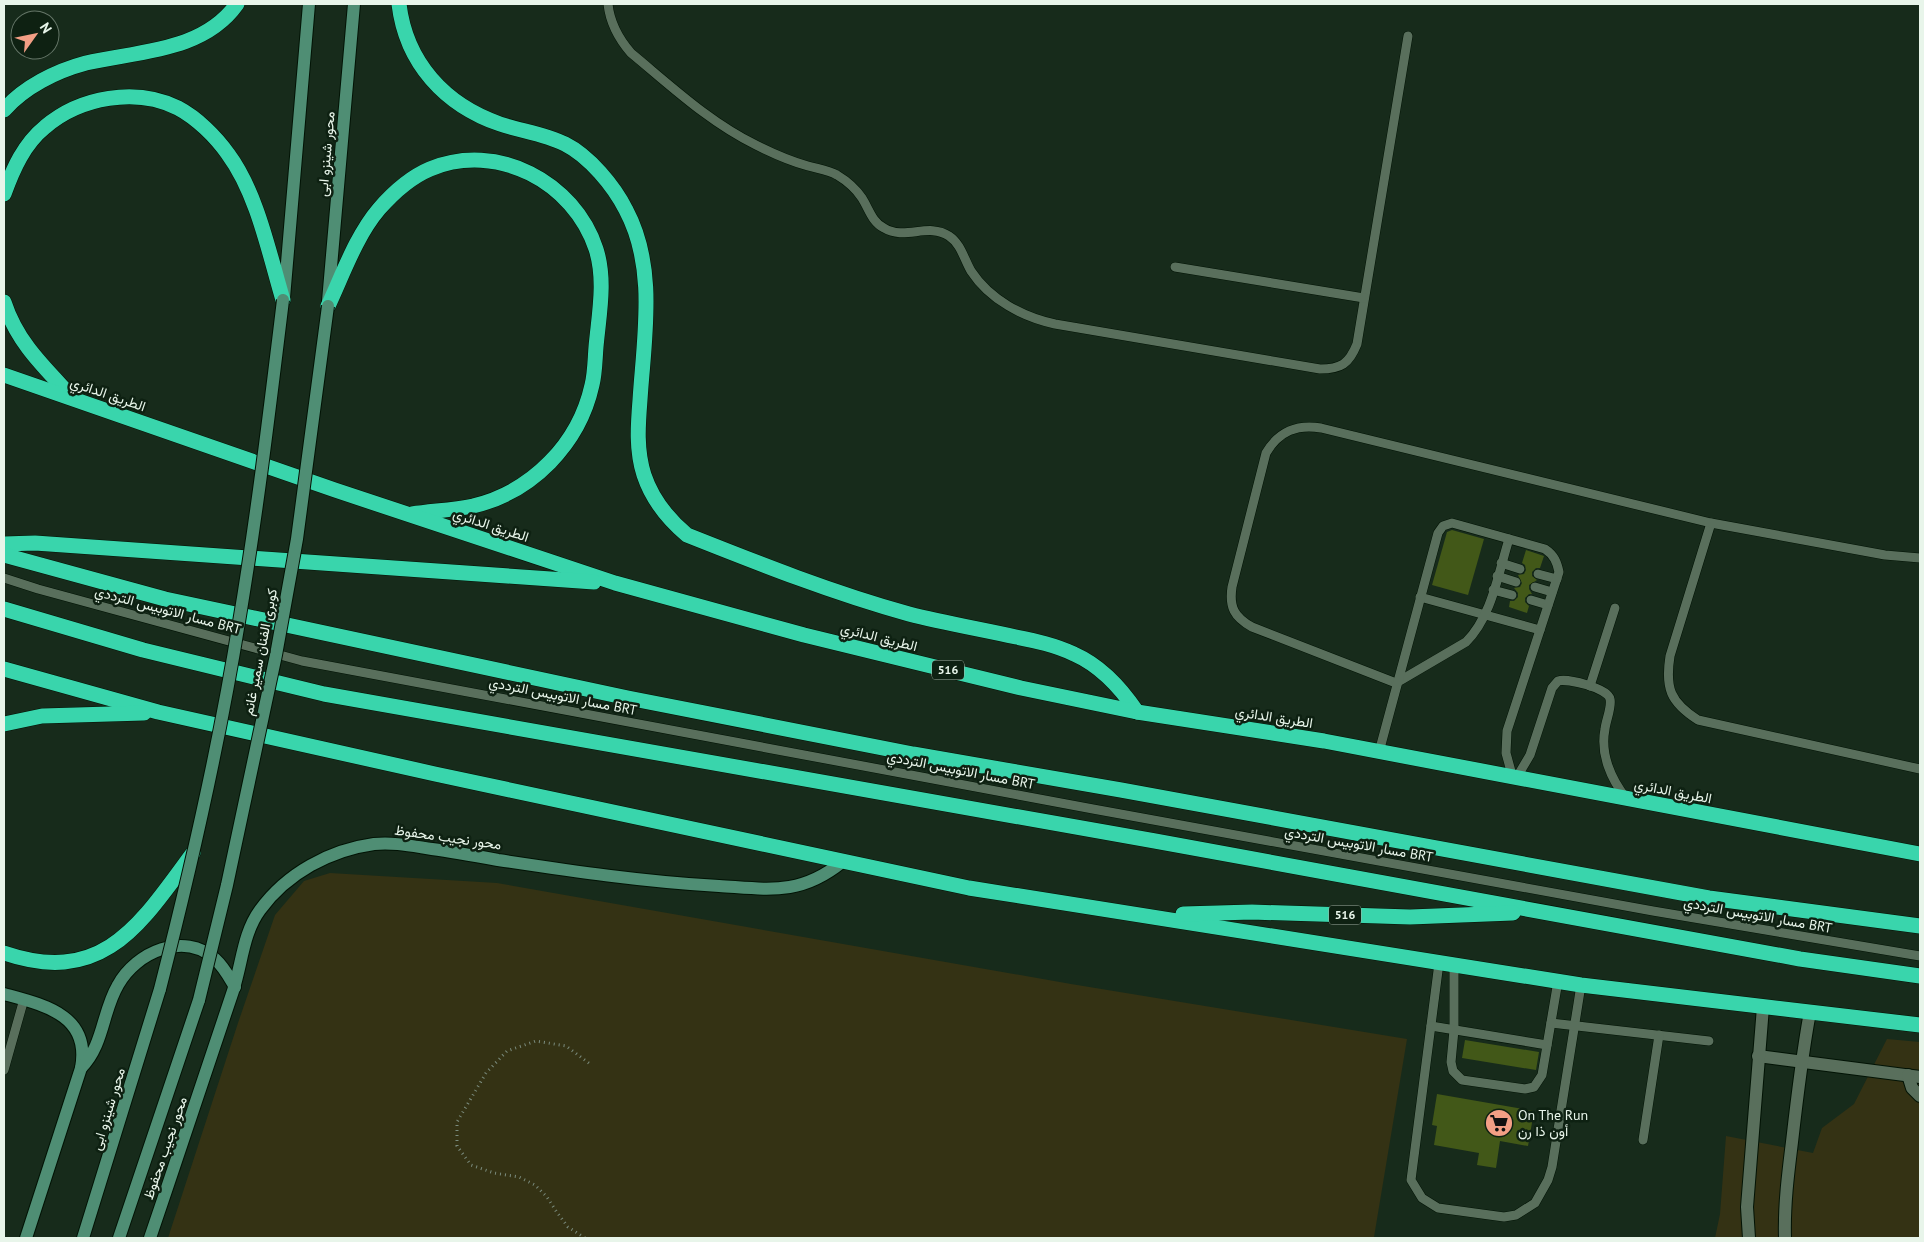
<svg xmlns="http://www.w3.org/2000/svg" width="1924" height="1242" viewBox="0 0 1924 1242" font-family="'PT Sans',Vazirmatn,sans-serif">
<rect width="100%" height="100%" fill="#172b1b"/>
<g fill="#343214">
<path d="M330 873 497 883 1071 984 1407 1039 1374 1237 1382 1238H168L238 1023 275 915 304 881Z"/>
<path d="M1887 1039 1920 1042V1238H1715L1720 1214 1726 1136 1813 1153 1822 1128 1854 1104Z"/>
</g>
<g fill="#425818">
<path d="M1452 530 1484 539 1468 595 1432 585 1447 532Z"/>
<path d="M1526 550 1544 556 1540 568H1536L1532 572V576L1537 580 1529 585V589L1532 594H1529L1525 598V602L1529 606 1527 613 1509 607 1510 601H1514L1518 597V593L1514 588 1520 587 1522 583 1518 575 1524 574 1526 570 1525 565 1522 563Z"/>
<path d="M1465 1040 1539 1052 1536 1070 1462 1058Z"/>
<path d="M1437 1094 1534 1111 1528 1146 1500 1141 1496 1168 1477 1165 1479 1153 1434 1145 1437 1126 1432 1125Z"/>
</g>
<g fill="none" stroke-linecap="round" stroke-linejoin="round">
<defs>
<g id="lane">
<path d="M608 4C610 23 618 38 631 53 671 86 709 122 756 145 772 153 790 161 808 166 818 169 828 170 837 175 847 181 856 189 862 198 869 209 872 222 884 228 905 241 928 222 949 236 961 244 964 259 971 271 990 300 1023 317 1055 324L1320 369C1341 369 1349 364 1357 344L1408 36"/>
<path d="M1175 267 1364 298"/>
<path d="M1711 523 1670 656C1665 688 1670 702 1698 720L1920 769"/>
<path d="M1501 563 1520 569"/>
<path d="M1538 574 1557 579"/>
<path d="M1497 576 1516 582"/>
<path d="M4 578 38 589 302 661 1093 809 1653 911 1920 956"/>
<path d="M1535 587 1552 592"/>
<path d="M1493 590 1512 595"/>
<path d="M1420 597 1540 630"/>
<path d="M1531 600 1548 605"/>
<path d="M1396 683 1252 627C1234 617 1229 607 1232 587L1266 453C1279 431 1297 424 1321 428L1711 523 1885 555 1920 558"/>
<path d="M1396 683 1466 642C1492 616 1498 574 1509 539"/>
<path d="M1590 686 1615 608"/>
<path d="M1379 752 1438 533 1443 526 1452 523 1545 549C1554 555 1557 562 1559 572L1507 731 1506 753 1512 775"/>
<path d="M1517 777 1530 755 1552 688 1558 681C1567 678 1608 688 1610 699 1612 707 1606 720 1605 729 1600 754 1611 779 1626 798"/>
<path d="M1439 963 1411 1180 1422 1198 1438 1208 1504 1217 1516 1215 1535 1203 1548 1180 1552 1167 1581 985"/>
<path d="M1454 966V1030L1451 1062 1453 1071 1462 1080 1525 1089 1534 1087 1542 1075 1558 981"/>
<path d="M1551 1023 1709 1041"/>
<path d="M1431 1026 1547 1045"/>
<path d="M4 1070 24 999"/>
<path d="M1643 1140 1659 1035"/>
</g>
<g id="street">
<path d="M1758 1056 1920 1077"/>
<path d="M1908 1075 1912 1088 1920 1096"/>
<path d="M1749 1238 1747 1207 1763 1007"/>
<path d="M1785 1238C1784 1206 1788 1174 1792 1142 1797 1098 1802 1055 1810 1012"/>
</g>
<g id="secondary">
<path d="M284 298 309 4"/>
<path d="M328 301 354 4"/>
<path d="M4 994C44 1005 91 1015 81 1068L26 1238"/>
<path d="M81 1068C104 1045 102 1012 118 985 136 952 184 931 215 959 224 967 229 977 235 987"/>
<path d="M83 1238 160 989"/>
<path d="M119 1238 199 1000"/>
<path d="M150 1238C178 1156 205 1074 233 991 242 964 243 933 260 910 287 873 330 850 374 844 394 842 412 846 432 849 454 852 476 856 498 860 571 871 645 882 719 886 768 889 800 896 842 862"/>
</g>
<g id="highway">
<path d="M399 4C406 63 445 105 500 124 521 131 545 134 565 144 589 156 614 186 626 210 657 268 644 337 640 400 638 425 636 450 644 475 652 499 668 519 687 535 760 564 833 593 909 614 944 623 980 629 1016 637 1036 641 1055 645 1074 654 1101 666 1121 688 1137 712"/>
<path d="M4 110C24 87 56 71 86 63 138 51 203 52 237 4"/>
<path d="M4 194C13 169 24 144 45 127 80 97 136 87 178 108 197 118 216 137 228 154 257 193 269 253 283 300"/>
<path d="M4 302C17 342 43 366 71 396"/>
<path d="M328 306C343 274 356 236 379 209 393 193 411 177 430 169 497 141 574 182 596 249 606 280 599 314 596 347 595 359 595 373 592 385 579 444 532 492 473 506 453 510 432 511 412 514"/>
<path d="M4 375 335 490 615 583 804 635 1021 688 1137 712 1324 741 1920 854"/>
<path d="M4 544 35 543 594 582"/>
<path d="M4 555 165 599 628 698 913 754 1121 790 1709 898 1920 926"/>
<path d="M4 609 143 650 324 694 1155 841 1800 959 1920 976"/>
<path d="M4 669 158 712 435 774 969 888 1581 985 1920 1025"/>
<path d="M4 724 42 716 144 713"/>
<path d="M1183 914 1252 912 1410 917 1513 913"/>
<path d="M4 953C104 987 141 923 193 853"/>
</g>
</defs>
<use href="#lane" stroke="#021305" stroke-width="10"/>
<use href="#street" stroke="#021305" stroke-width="14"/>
<use href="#secondary" stroke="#021305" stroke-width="14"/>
<use href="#highway" stroke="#021305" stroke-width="16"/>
<path stroke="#7b8c7e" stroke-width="3" stroke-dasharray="1 4" stroke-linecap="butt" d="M585 1238 568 1227 556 1211 547 1197 535 1185 519 1177 494 1173 471 1165 457 1146V1122L486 1073 507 1051 536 1041 566 1046 590 1064"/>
<use href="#lane" stroke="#596f5c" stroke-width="9"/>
<use href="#street" stroke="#596f5c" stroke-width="12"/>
<use href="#secondary" stroke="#4f8e74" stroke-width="12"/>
<use href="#highway" stroke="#39d5ac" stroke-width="15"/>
<defs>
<g id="secondary-bridge">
<path d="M160 989C191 868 219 746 239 622 257 515 270 407 283 300"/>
<path d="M199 1000 227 885 276 655 297 539 328 306"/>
</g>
</defs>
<use href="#secondary-bridge" stroke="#021305" stroke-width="14" stroke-linecap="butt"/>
<use href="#secondary-bridge" stroke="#4f8e74" stroke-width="12"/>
</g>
<defs>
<symbol id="supermarket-disc" viewBox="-11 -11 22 22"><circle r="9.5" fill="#f39f85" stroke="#0e2112"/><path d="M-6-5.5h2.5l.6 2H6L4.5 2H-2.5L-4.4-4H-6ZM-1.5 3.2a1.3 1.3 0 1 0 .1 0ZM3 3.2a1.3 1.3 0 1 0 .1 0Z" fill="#111"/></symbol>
</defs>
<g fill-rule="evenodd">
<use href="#supermarket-disc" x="1483" y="1107" width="32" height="32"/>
</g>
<g text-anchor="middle" stroke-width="5" stroke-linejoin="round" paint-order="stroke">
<g fill="#0e2112" stroke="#a7b5a9" stroke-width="1">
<rect x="932" y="660.5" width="32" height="19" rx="4"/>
<rect x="1329" y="905.5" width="32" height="19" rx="4"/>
</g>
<g font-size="12" font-weight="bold" fill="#e8f5ea">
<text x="948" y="674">516</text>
<text x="1345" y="919">516</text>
</g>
<g font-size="14" fill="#e8f5ea" stroke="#0e2112">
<text transform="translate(326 154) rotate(-85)" y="5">محور شينزو ابى</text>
<text transform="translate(108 394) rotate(19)" y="5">الطريق الدائري</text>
<text transform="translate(491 525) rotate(18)" y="5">الطريق الدائري</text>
<text transform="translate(168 610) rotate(15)" y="5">مسار الاتوبيس الترددي BRT</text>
<text transform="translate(879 637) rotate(14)" y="5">الطريق الدائري</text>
<text transform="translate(260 652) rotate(-79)" y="5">كوبرى الفنان سمير غانم</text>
<text transform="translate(563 696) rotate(11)" y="5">مسار الاتوبيس الترددي BRT</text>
<text transform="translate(1274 717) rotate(9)" y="5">الطريق الدائري</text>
<text transform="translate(961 770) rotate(11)" y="5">مسار الاتوبيس الترددي BRT</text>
<text transform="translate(1673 791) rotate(11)" y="5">الطريق الدائري</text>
<text transform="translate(448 837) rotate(8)" y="5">محور نجيب محفوظ</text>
<text transform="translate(1359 844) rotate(10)" y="5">مسار الاتوبيس الترددي BRT</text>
<text transform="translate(1758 915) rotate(10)" y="5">مسار الاتوبيس الترددي BRT</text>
<text transform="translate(108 1109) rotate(-73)" y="5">محور شينزو ابى</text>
<text transform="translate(165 1148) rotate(-71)" y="5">محور نجيب محفوظ</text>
</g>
<g font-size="14" fill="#e8f5ea" stroke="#0e2112" text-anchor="start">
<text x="1518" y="1120">On The Run<tspan x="1518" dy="16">أون ذا رن</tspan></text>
</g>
</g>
<rect width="1924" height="1242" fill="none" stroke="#e8f5ea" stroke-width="10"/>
<g transform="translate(35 35) rotate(57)"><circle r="24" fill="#0e2112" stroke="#657668"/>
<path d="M0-4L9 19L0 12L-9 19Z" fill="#f39f85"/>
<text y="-8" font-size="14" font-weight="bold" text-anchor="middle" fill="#e8f5ea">N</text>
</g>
</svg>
